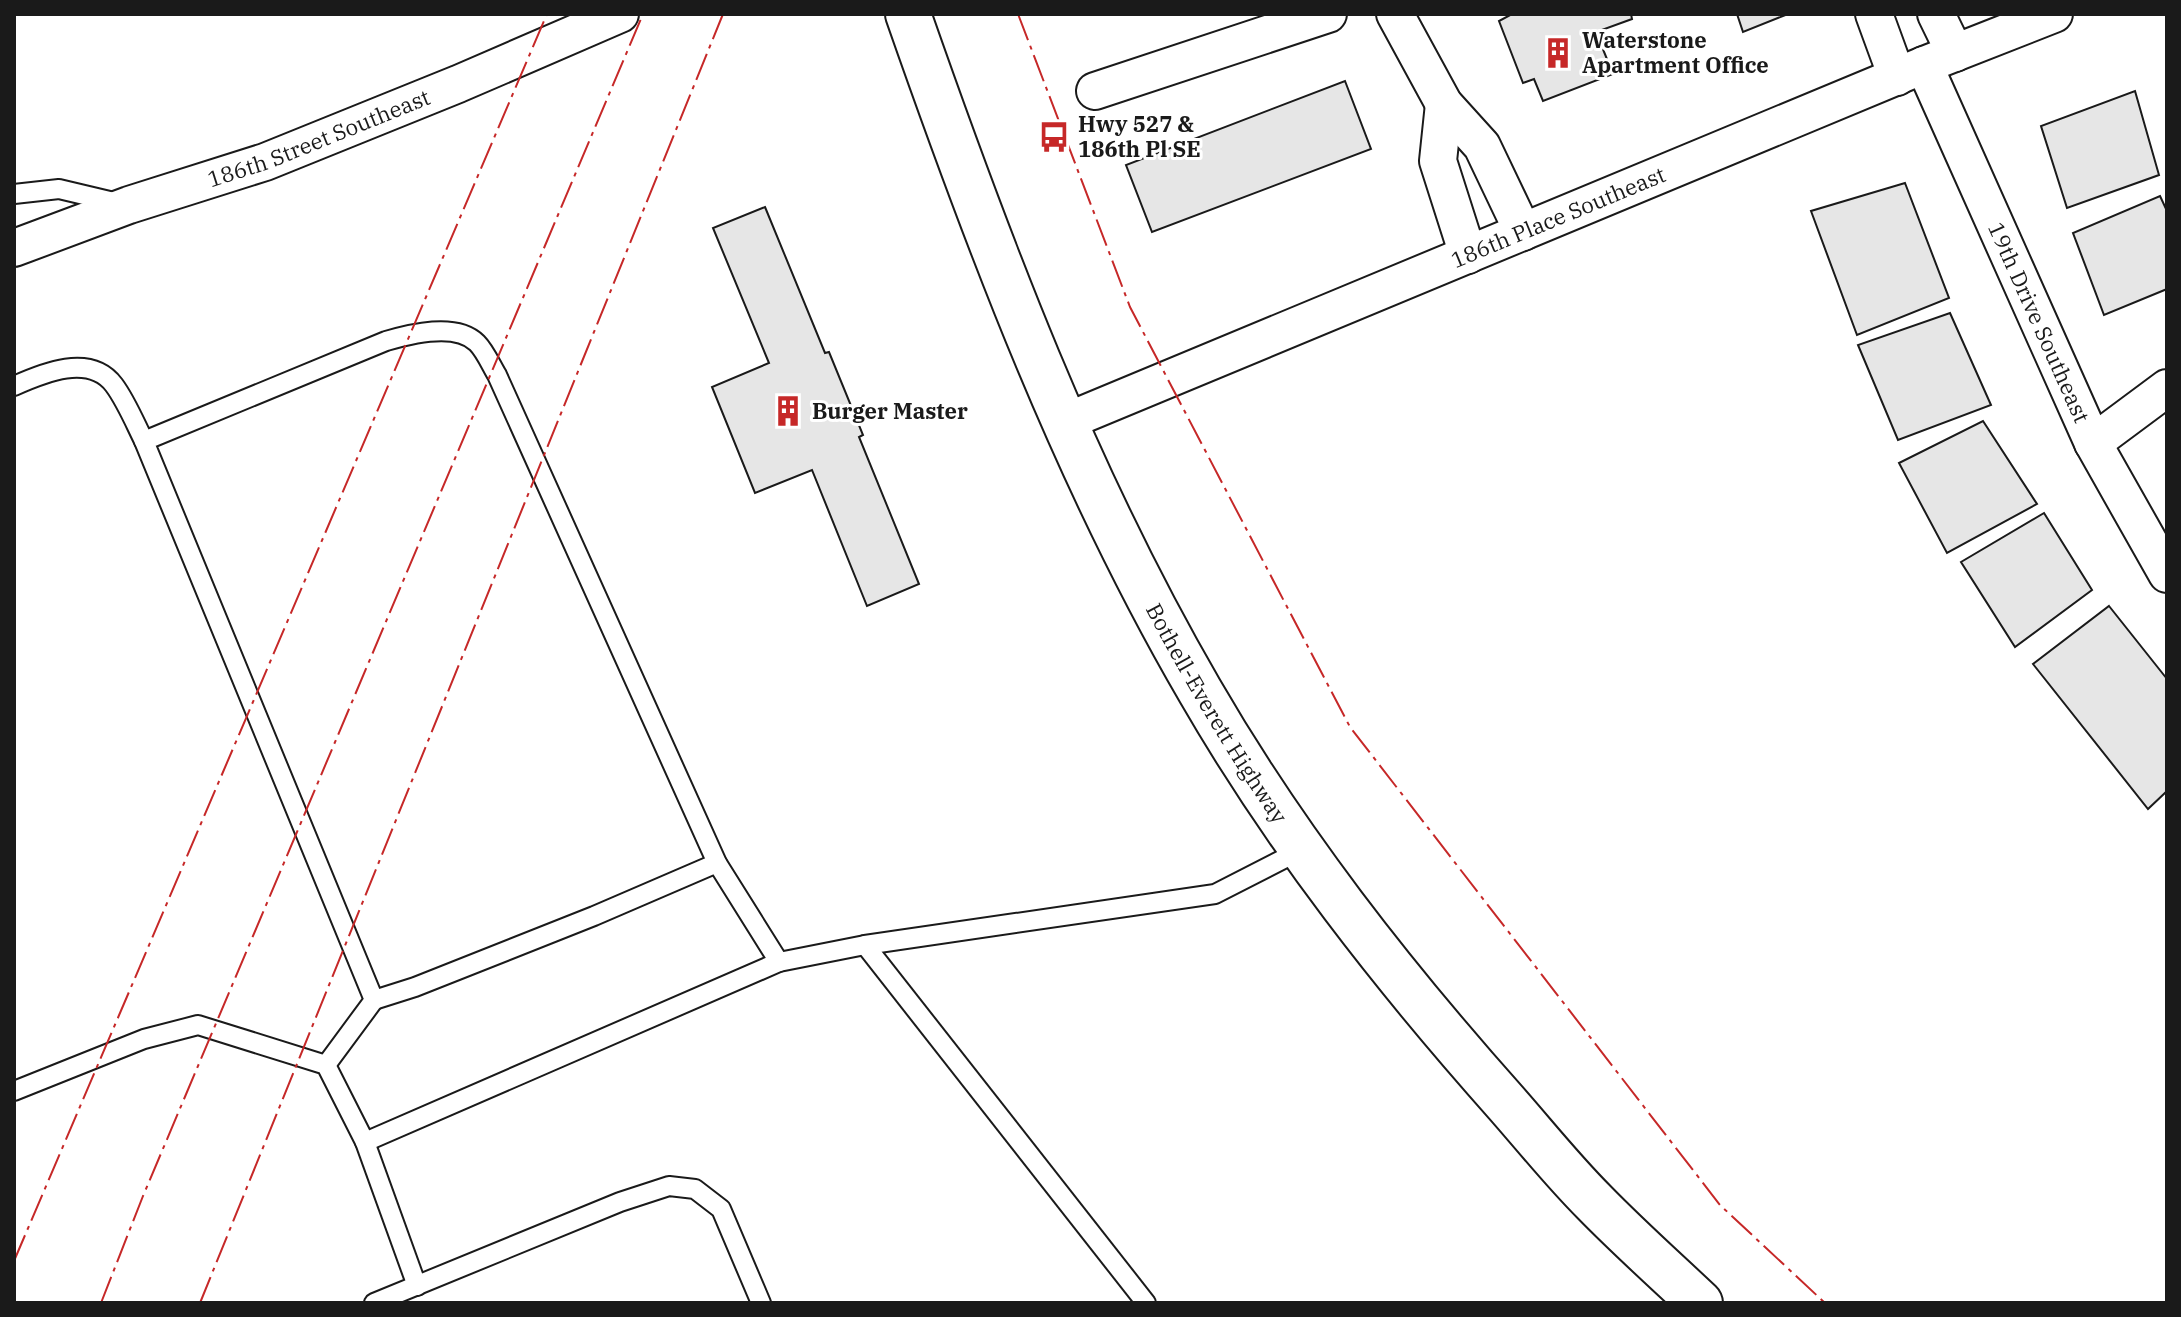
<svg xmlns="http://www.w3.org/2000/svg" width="2181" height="1317" viewBox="0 0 2181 1317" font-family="'IBM Plex Serif',serif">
<rect width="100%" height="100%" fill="#fff"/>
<g fill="#e6e6e6" stroke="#1a1a1a" stroke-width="2">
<path d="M1512 14H1631L1632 19 1596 32 1613 74 1543 101 1534 79 1523 83 1499 21Z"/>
<path d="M1737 14H1788L1743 32Z"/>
<path d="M1345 81 1371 149 1152 232 1126 165Z"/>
<path d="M2135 91 2159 175 2067 208 2041 126Z"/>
<path d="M1905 183 1949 298 1857 335 1811 211Z"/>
<path d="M2160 196 2167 211V289L2104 315 2073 233Z"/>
<path d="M765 207 825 353 829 352 863 435 859 437 919 584 867 606 812 470 755 493 712 387 769 363 713 228Z"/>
<path d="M1950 313 1991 405 1898 440 1858 345Z"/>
<path d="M1983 421 2037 504 1947 553 1899 463Z"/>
<path d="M2044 513 2092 590 2015 647 1961 562Z"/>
<path d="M2109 606 2167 679V791L2148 809 2033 664Z"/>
</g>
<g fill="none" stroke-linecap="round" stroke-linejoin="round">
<defs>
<g id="lane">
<path d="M14 194 59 189 118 203"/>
<path d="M14 386C43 373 90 353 114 385 126 401 135 423 144 441"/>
<path d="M865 945 1146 1303"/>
<path d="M374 1000 415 987 594 916 717 863"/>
<path d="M326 1065 374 1000 144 441 386 341C410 334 456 322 477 343 485 351 491 365 497 375L717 863 779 962"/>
<path d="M14 1091 144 1039 198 1025 326 1065 365 1142 779 962 865 945 1215 894 1303 849"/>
<path d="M365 1142 417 1286"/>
<path d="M374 1303 620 1202 669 1186 695 1189 721 1209 761 1303"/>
</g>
<g id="street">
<path d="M1395 14 1444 104 1482 146 1523 232"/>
<path d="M1874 14 1897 77"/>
<path d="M1936 14 1955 53"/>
<path id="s1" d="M1924 65 2093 443 2167 574"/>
<path d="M1095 91 1328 14"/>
<path d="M1444 104 1438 161 1468 255"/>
<path id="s2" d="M14 248 129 205 265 162 458 84 620 14"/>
<path id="s3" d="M1065 422 1924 65 2054 14"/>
<path d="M2093 443 2167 388"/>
</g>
<g id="primary">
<path id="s4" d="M908 14C989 246 1076 478 1200 691 1286 840 1393 976 1507 1104 1536 1137 1563 1171 1594 1202 1628 1237 1664 1269 1700 1303"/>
</g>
</defs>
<use href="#lane" stroke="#1a1a1a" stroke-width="22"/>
<use href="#street" stroke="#1a1a1a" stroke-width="40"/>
<use href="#primary" stroke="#1a1a1a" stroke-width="48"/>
<use href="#lane" stroke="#fff" stroke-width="18"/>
<use href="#street" stroke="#fff" stroke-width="36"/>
<use href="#primary" stroke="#fff" stroke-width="44"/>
<g stroke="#c62828" stroke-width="2" stroke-dasharray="28 6 4 6" stroke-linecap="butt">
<path d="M1018 14 1130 307 1350 727 1720 1205 1825 1303"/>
<path d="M14 1261 547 14"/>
<path d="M101 1303 143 1196 643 14"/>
<path d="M200 1303 723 14"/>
</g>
</g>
<defs>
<symbol id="building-bare" viewBox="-9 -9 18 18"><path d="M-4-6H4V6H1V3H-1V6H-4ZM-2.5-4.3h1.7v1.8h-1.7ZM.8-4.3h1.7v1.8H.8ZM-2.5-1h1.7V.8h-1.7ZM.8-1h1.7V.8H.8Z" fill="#c62828" stroke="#fff" stroke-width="2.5" paint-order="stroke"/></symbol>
<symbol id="bus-bare" viewBox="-9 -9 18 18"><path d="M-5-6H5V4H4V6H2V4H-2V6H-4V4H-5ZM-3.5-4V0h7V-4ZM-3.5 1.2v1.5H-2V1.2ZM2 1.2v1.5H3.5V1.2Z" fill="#c62828" stroke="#fff" stroke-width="2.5" paint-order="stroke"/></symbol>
</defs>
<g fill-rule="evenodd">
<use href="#building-bare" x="1536" y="31" width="44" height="44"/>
<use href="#bus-bare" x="1032" y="115" width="44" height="44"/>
<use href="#building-bare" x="766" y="389" width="44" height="44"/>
</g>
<g text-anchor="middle" stroke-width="6" stroke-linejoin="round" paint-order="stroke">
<g font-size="22" font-weight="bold" fill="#1a1a1a" stroke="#fff" text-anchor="start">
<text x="1582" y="48">Waterstone<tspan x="1582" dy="25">Apartment Office</tspan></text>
<text x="1078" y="132">Hwy 527 &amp;<tspan x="1078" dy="25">186th Pl SE</tspan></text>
<text x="812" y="419">Burger Master</text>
</g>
<g font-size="22" fill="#1a1a1a" stroke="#fff">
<text dy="8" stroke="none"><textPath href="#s2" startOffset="324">186th Street Southeast</textPath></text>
<text dy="8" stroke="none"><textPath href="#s3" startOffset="534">186th Place Southeast</textPath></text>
<text dy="8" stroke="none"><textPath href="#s1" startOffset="282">19th Drive Southeast</textPath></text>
<text dy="8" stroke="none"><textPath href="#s4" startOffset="766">Bothell-Everett Highway</textPath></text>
</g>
</g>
<rect width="2181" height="1317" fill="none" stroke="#1a1a1a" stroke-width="32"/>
</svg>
